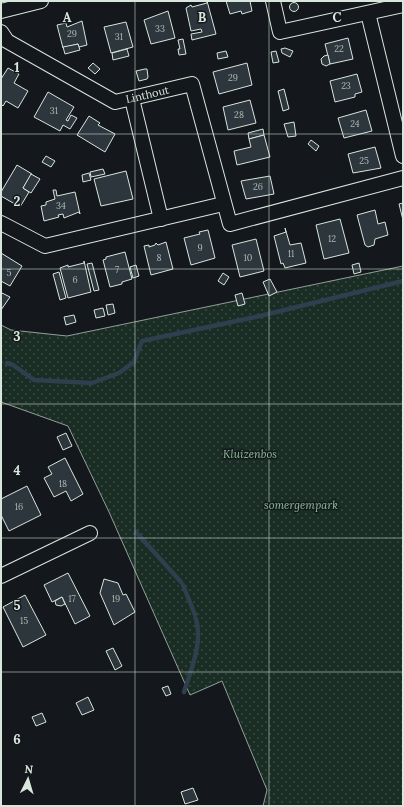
<svg xmlns="http://www.w3.org/2000/svg" width="404" height="807" viewBox="0 0 404 807" font-family="Lora,serif">
<defs>
<pattern id="park-dots" width="8" height="8" patternUnits="userSpaceOnUse"><rect width="8" height="8" fill="#1a2d24"/><path d="M2 2h.1M6 6h.1" fill="none" stroke="#3b4b43" stroke-width="1.8" stroke-linecap="round"/></pattern>
</defs>
<rect width="100%" height="100%" fill="#14181c"/>
<path fill="url(#park-dots)" stroke="#939e99" d="M403 266V806H263L267 790 222 681 190 695 109 512 68 426 1 402V325L11 330 67 336Z"/>
<g fill="none" stroke-linecap="round" stroke-linejoin="round">
<g stroke="#2f3f4d" stroke-width="4.5">
<path d="M7 363 13 365 34 380 92 383 119 373 134 362 142 341 260 316 403 281"/>
<path d="M136 532 181 582"/>
<path d="M183 585 195 615"/>
<path d="M184 692C191 669 203 643 196 619"/>
</g>
</g>
<g fill="#2c363c" stroke="#d8e6dc">
<path d="M207 1 216 34 192 40 191 34 202 32 201 29 191 31 186 8 191 5 192 7 207 3Z"/>
<path d="M226 1H250L252 11 242 14 241 11 230 14Z"/>
<circle cx="294" cy="7" r="4.5"/>
<path d="M168 11 175 38 151 44 144 20Z"/>
<path d="M82 21 87 45 79 47 78 44 63 48 57 25 66 23 67 27Z"/>
<path d="M126 22 133 47 111 53 104 27Z"/>
<path d="M348 38 353 59 330 64 325 44Z"/>
<path d="M183 39 186 54 179 55 178 49H180L178 40Z"/>
<path d="M78 44 80 50 65 54 63 47Z"/>
<path d="M285 48 293 51 290 57 282 53 281 49Z"/>
<path d="M127 49 129 56 113 60 112 53Z"/>
<path d="M226 51 228 57 218 59 217 53Z"/>
<path d="M276 51 279 62 273 63 271 52Z"/>
<path d="M328 55 330 64 326 66 322 64 321 59 324 56Z"/>
<path d="M93 63 100 69 95 74 88 68Z"/>
<path d="M247 63 252 85 219 94 213 72Z"/>
<path d="M8 68 19 74 14 83 28 91 18 108 6 101 3 106 1 104V79Z"/>
<path d="M145 69H147L148 77 147 79 139 81 136 71Z"/>
<path d="M357 74 362 92 355 94V97L335 102 330 81Z"/>
<path d="M284 89 289 109 283 111 278 91Z"/>
<path d="M48 92 74 107 66 120 68 121 71 115 77 118 70 129 63 125 60 131 34 117Z"/>
<path d="M250 100 256 123 228 130 223 107Z"/>
<path d="M366 110 372 131 344 138 338 118Z"/>
<path d="M89 116 100 123 98 125 115 134 105 152 77 135Z"/>
<path d="M294 122 296 136 288 137 284 124Z"/>
<path d="M263 129 264 135 249 139 248 133Z"/>
<path d="M264 135 270 157 237 165 234 151 251 147 249 139Z"/>
<path d="M311 140 319 146 316 151 308 144Z"/>
<path d="M375 147 381 168 353 173 348 154Z"/>
<path d="M46 156 55 161 51 167 42 162Z"/>
<path d="M17 165 32 174 23 188 29 192 20 207 1 196V192Z"/>
<path d="M103 169 105 174 91 177 90 172Z"/>
<path d="M126 171 133 199 101 206 94 179Z"/>
<path d="M89 173 91 180 83 182 82 175Z"/>
<path d="M31 174 40 179 31 193 23 188Z"/>
<path d="M270 176 274 194 246 199 241 181Z"/>
<path d="M53 190H56L57 196 75 192 80 214 79 212 64 218 63 214 58 215 59 217 44 221 41 206 46 205V202L55 199Z"/>
<path d="M403 203V220L399 204Z"/>
<path d="M375 210 378 224 385 222 388 235 375 239 374 245 368 247 365 245 357 215Z"/>
<path d="M340 219 349 253 324 259 316 225Z"/>
<path d="M285 228 290 245 301 243 306 263 285 268 283 263 281 264 274 236 286 232Z"/>
<path d="M208 230 215 258 191 265 184 238 200 234 199 232Z"/>
<path d="M256 239 264 271 240 277 232 245Z"/>
<path d="M166 242 173 269 151 275 144 246 149 245V247L155 245 156 243 158 245Z"/>
<path d="M125 252 132 279 122 282V284L110 287 103 260 106 259V257Z"/>
<path d="M1 253 22 266 10 286 1 281Z"/>
<path d="M84 261 91 292 68 298 60 268 68 265V267L84 263Z"/>
<path d="M92 263 99 290 94 291 87 264Z"/>
<path d="M359 263 361 272 354 274 352 265Z"/>
<path d="M136 265 139 276 133 278 130 267Z"/>
<path d="M59 272 66 298 60 300 53 274Z"/>
<path d="M223 273 229 277 224 285 218 281Z"/>
<path d="M270 279 277 292 269 296 263 282Z"/>
<path d="M2 293 10 297 1 310V295Z"/>
<path d="M242 293 245 304 238 306 235 295Z"/>
<path d="M113 304 115 313 108 315 106 305Z"/>
<path d="M103 308 105 316 96 318 94 310Z"/>
<path d="M74 315 76 322 66 325 64 317Z"/>
<path d="M66 433 72 446 63 450 57 437Z"/>
<path d="M65 458 83 494 71 501 66 491 54 497 44 478 52 474 48 467Z"/>
<path d="M27 486 41 515 9 531 1 515V499Z"/>
<path d="M68 573 90 616 75 624 62 597 52 602 44 585Z"/>
<path d="M104 579 118 583 123 595 126 594 135 612 114 625 100 593Z"/>
<path d="M25 595 46 635 23 647 3 607Z"/>
<path d="M62 597 65 604 61 606 56 605 55 601Z"/>
<path d="M113 648 122 666 115 670 106 651Z"/>
<path d="M168 686 171 694 166 696 162 688Z"/>
<path d="M88 697 94 710 82 715 76 703Z"/>
<path d="M42 713 46 722 36 726 32 717Z"/>
<path d="M193 788 198 800 185 804 181 792Z"/>
</g>
<g fill="none" stroke-linecap="round" stroke-linejoin="round">
<defs>
<g id="minor">
<path d="M273 1 280 32 403 5"/>
<path d="M1 11 41 1"/>
<path d="M368 13 403 156"/>
<path id="s1" d="M1 32 7 41 115 102 192 84 230 224 403 178"/>
<path d="M132 99 161 219"/>
<path d="M1 223 45 246 223 204"/>
<path d="M1 576 90 533"/>
</g>
</defs>
<use href="#minor" stroke="#d8e6dc" stroke-width="16"/>
<use href="#minor" stroke="#14181c" stroke-width="14"/>
</g>
<path fill="none" stroke="#d8e6dc" stroke-width="1" stroke-opacity="0.55" d="M135 1V806M269 1V806M1 134H403M1 269H403M1 404H403M1 538H403M1 672H403"/>
<g text-anchor="middle" stroke-width="3" stroke-linejoin="round" paint-order="stroke">
<g font-size="9" fill="#adbab4">
<text x="160" y="32">33</text>
<text x="72" y="37">29</text>
<text x="119" y="40">31</text>
<text x="339" y="52">22</text>
<text x="233" y="81">29</text>
<text x="346" y="89">23</text>
<text x="54" y="114">31</text>
<text x="239" y="118">28</text>
<text x="355" y="127">24</text>
<text x="364" y="164">25</text>
<text x="258" y="190">26</text>
<text x="61" y="209">34</text>
<text x="332" y="242">12</text>
<text x="200" y="251">9</text>
<text x="291" y="257">11</text>
<text x="159" y="261">8</text>
<text x="248" y="261">10</text>
<text x="117" y="273">7</text>
<text x="9" y="276">5</text>
<text x="75" y="283">6</text>
<text x="63" y="487">18</text>
<text x="19" y="510">16</text>
<text x="72" y="602">17</text>
<text x="116" y="602">19</text>
<text x="24" y="624">15</text>
</g>
<g font-size="11" fill="#d8e6dc" stroke="#14181c">
<text dy="4" stroke="none"><textPath href="#s1" startOffset="168">Linthout</textPath></text>
</g>
<g font-size="11" font-style="italic" fill="#8ac095" stroke="#14181c">
<text x="250" y="458">Kluizenbos</text>
<text x="301" y="509">somergempark</text>
</g>
</g>
<g font-size="13" text-anchor="middle" font-weight="bold" fill="#d8e6dc" stroke="#14181c" stroke-width="3" stroke-linejoin="round" paint-order="stroke">
<text x="67" y="22">A</text>
<text x="202" y="22">B</text>
<text x="337" y="22">C</text>
<text x="17" y="72">1</text>
<text x="17" y="206">2</text>
<text x="17" y="341">3</text>
<text x="17" y="475">4</text>
<text x="17" y="610">5</text>
<text x="17" y="744">6</text>
</g>
<rect width="404" height="807" fill="none" stroke="#d8e6dc" stroke-width="4"/>
<g transform="translate(28 779) rotate(5)" stroke="#14181c" stroke-width="3" paint-order="stroke">
<path d="M0-3L7 15L0 10L-7 15Z" fill="#d8e6dc"/>
<text y="-6" font-size="11" font-weight="bold" text-anchor="middle" fill="#d8e6dc">N</text>
</g>
</svg>
